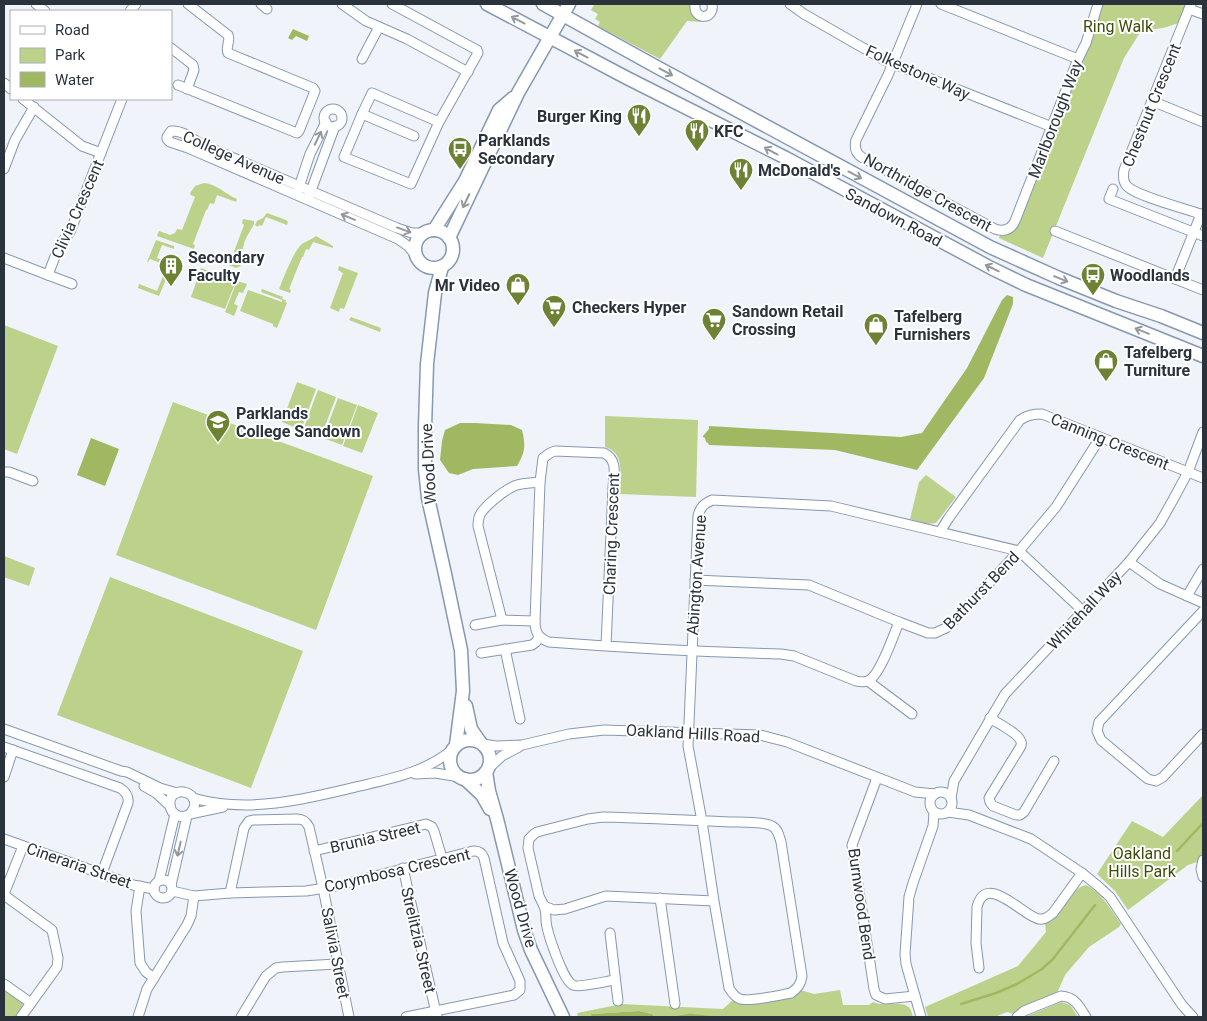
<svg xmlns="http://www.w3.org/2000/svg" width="1207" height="1021" viewBox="0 0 1207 1021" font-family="Roboto,sans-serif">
<rect width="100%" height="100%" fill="#f0f4fa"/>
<g fill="#bcd18a">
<path d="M593 4H692L701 19 702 22 687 21 660 59 598 26 600 22 595 19 598 14 591 10 594 5Z"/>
<path d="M1102 4H1187L1179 23 1163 28 1141 31 1124 58 1043 258 999 238 1000 235 1010 233 1018 225 1090 44Z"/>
<path d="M204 183C217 184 225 194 237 199L236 202 217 195 214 204 210 203 207 210H206L193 244 195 245 194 249 157 236 159 231 170 235 175 233 177 229 182 230 195 197 191 195 190 193 195 186Z"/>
<path d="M267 213 286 220 288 222 287 225 266 217 262 226 259 225 258 227 255 225 257 221 263 218Z"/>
<path d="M243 219 254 221V224L245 240 239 264 241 266 236 268 229 265 244 225 242 223Z"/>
<path d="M316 236 333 246V248L313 242 309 250 306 249 303 257H302L289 289 291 290 290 293 279 289C283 279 294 250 302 244 306 241 311 240 316 236Z"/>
<path d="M156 240 174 246V249L162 245 157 258 172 264 171 267 150 259 148 262H147Z"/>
<path d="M339 266 358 273 344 309 340 308 339 312 330 308 343 273 338 270Z"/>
<path d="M201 268 236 281 225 309 191 297Z"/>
<path d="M163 276 167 277 159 296 138 288 139 284 157 291Z"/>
<path d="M237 281 247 284 243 293 239 292 234 304 238 306 234 316 225 312Z"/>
<path d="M262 289 283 297 282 299 286 300 285 302 287 303 277 328 273 326V324L240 311 248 290 282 302V300L261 292Z"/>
<path d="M351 317 381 328 380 332 349 320Z"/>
<path d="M4 325 58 346 17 454 4 449Z"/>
<path d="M297 382 316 389 301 430 282 422Z"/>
<path d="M318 390 336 397 321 437 303 430Z"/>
<path d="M338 398 357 405 342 445 323 438Z"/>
<path d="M173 402 373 476 316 630 116 555Z"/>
<path d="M358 405 378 413 362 453 343 446Z"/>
<path d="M605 416 698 420 696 497 619 494C620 477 626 453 605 447Z"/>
<path d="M926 475 956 497 936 523 927 524 910 519 919 482Z"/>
<path d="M4 556 35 568 29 586 4 577Z"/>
<path d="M110 577 303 651 251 788 57 715Z"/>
<path d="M1203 795V852L1197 862 1188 865 1128 910 1115 891 1097 874 1132 821 1163 837Z"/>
<path d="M1086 885C1101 892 1112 911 1121 924L1119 927 1089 947 1065 975 1057 993 1018 1010 1013 1014 1007 1012 995 1017H928L925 1007 1018 966 1046 932 1045 924C1064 918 1070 887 1086 885Z"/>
<path d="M4 988 21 1000C25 1007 21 1011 17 1017H4Z"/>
<path d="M797 989 814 994 840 990 843 1005H869L873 1002C883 1007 899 1001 907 1006 911 1008 912 1013 913 1017H655L652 1014 639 1011 592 1014V1017H578L577 1013 622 1004 723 1009 736 997 741 1000Z"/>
<path d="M1061 1002 1070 1005 1078 1017H1025Z"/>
</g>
<g fill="#a0b861">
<path d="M293 29 309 36 307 41 296 36 292 40 288 38Z"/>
<path d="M1007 295 1013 297V304L984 378 917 470 835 450 709 445 708 443 706 442 705 438 703 437V436L709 429V426L901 437 922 433 967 368 1002 300Z"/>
<path d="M460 423H475L511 425 522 430C526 446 525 452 517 466L473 469 458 475 449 473 440 460 442 441 445 430Z"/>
<path d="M91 438 119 449 105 486 77 475Z"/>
<path d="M639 1011 652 1014 655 1017H592L591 1014Z"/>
</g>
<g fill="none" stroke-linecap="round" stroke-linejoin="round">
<g stroke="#a0b861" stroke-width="2.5">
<path d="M1177 851 1203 823"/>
<path d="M961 1004 996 993 1017 984 1042 969 1053 959 1095 905"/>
<path d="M678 1017 690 1015 709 1017"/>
</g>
<defs>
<g id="street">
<path d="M36 4 45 11"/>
<path d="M261 4 267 9"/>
<path d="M342 4 366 21 407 39 468 72"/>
<path d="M392 4 477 50 478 53 439 122 411 184 344 157 362 114 372 93 439 122"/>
<path d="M695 4C693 21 715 20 712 4"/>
<path d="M790 4 804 14 886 61 1052 127"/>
<path d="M917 4 888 75 856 140C854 148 856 154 863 158L995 229C1004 232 1011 230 1015 221L1078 59 1086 43 1098 4"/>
<path d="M941 4 1078 59"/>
<path d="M1191 4 1124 170C1123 176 1123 181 1126 185 1134 196 1188 209 1203 215"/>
<path d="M1189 9 1203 14"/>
<path d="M130 11 136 4"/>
<path d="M171 48 193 65 194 70 187 89"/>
<path d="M362 59 379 27"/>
<path d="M4 83 11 89"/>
<path d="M178 85 297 133 299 131 315 91 313 88 228 53C225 47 231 41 228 35L188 4"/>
<path d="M23 99 82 146 101 153"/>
<path d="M1152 101 1203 122"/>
<circle cx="333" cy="118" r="9"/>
<path d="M362 114 414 136"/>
<path d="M4 169 15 140 34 107"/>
<path d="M1113 189 1109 199 1203 236"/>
<path d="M298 190 310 154 326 122"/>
<path d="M309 196 335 126"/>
<path d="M1055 231 1203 290"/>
<path d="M417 257 408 246 398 239 188 148 170 142 167 139V137L171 131C182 130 192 138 201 144L397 228 412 233H424"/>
<path d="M4 258 48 275 59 246 70 232 122 99"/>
<path d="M48 275 72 284"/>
<path d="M1175 279 1201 214"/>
<path d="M4 472H9L33 481"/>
<path d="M940 532 948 519 1020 420C1028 415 1033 414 1042 414L1203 478"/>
<path d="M1129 562 1160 584 1203 603"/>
<path d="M695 580 809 585 899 622 928 633H935L948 627 1019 551 1056 507 1100 438"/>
<path d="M1187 596 1203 569"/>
<path d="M1203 611 1099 722 1097 731 1101 740 1143 775 1148 779 1156 781 1163 777 1203 734"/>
<path d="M502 620 478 526C478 522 478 519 480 515 484 506 507 488 517 485 524 483 533 483 540 482"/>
<path d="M475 625 502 620 535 621"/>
<path d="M606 646 613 487C614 474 618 460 604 453L555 451 550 453 543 458 540 482 535 621C535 632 538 638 549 642 626 648 704 652 781 654L794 656 856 681C860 682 865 682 868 681 880 676 894 634 899 622"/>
<path d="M505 649 520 719"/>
<path d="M481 653 532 645 536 642 539 637"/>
<path d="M868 681 912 714"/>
<path d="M990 718C997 723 1020 734 1021 742 1022 743 1021 744 1021 746L989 798 990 802 993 806 1016 815H1020L1024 812 1054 761"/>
<path d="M4 729 121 771 127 772 160 788 177 793"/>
<path d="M483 744 496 746 522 745 569 734 604 730 760 735 787 742 915 792 935 794"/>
<path d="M4 747 120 788C126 792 129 796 128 803L102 873"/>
<path d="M489 768 502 756 519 747"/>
<path d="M415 774 435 773 460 777"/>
<path d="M4 777 13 750"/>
<path d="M877 778 852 845 874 989 876 995 885 999 915 996"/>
<path d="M144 786 156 793 170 806"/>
<circle cx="941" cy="803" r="11"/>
<path d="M193 798C248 814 307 799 360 786 394 778 425 772 452 750"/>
<path d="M951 798 954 781 1005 694 1129 562 1160 523 1174 498 1188 472 1203 432"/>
<path d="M948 812 969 815 1031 839 1082 873 1098 886 1110 897 1182 1005 1193 1017"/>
<path d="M190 814C208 792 168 782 170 805 171 816 182 819 190 814L223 807"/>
<path d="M4 839 133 885 154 889"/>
<path d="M314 851 426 824 432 827 434 831 442 858"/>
<path d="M1203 860 1201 869 1203 877"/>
<path d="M403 868 437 1017"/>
<circle cx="163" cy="889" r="9"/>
<path d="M159 881 175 814"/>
<path d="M171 885 187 816"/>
<path d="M140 886 136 911 140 963 146 972 154 978"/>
<path d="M172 891 194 896 230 893 306 891 332 887 469 852C476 850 481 851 484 858L503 943 520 981V990L514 995 406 1017"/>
<path d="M230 893 244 828 249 821 253 820 297 819C303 819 306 821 309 827L323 888 349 1017"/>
<path d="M4 894 23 846"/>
<path d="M4 895 52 930 58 958 57 967 21 1017"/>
<path d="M660 898 675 1004"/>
<path d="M714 901 606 896 565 909 554 910 544 906 539 896 528 848 529 839 534 834 537 832 588 819 603 817C646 818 688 820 730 822 740 822 763 821 772 826 778 829 779 836 781 842L802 976C801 984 798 988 791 993 780 995 750 1002 740 999 735 997 732 993 729 988L714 901 702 821 688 746 698 516C700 507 704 504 712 500L831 506 1019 551 1083 611"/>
<path d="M544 906C546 911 546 915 546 921 547 932 563 981 573 985 578 988 607 981 615 980"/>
<path d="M610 933 618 1001"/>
<path d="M979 968 976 943 977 907C986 871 1024 917 1039 919 1045 920 1049 916 1053 913L1082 873"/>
<path d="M4 984 31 1003"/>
<path d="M138 1017 147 989 187 925 191 916 194 896"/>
<path d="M241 1017 266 976 276 968 283 967 337 964"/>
<path d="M921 1017 906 964 905 954 909 897 913 883 933 826 934 812"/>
<path d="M1017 1017 1024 1011 1061 996C1075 997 1079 1006 1086 1017"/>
</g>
<g id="secondary">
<path d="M487 4 627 78 786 158 991 268 1026 285 1203 356"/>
<path d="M543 4 655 66 990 247 1059 278 1116 301 1161 316 1203 333"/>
<path d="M434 230 465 181 499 110 513 98"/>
<circle cx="434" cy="249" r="19"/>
<path d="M449 238 518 93 569 4"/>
<path d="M442 267 435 293 427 364 425 427V469L428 498 445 574 461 650 463 691 456 745"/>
<path d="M466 706 471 729 480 742"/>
<circle cx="470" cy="760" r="20"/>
<path d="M486 772 489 791 497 819 524 930 531 950 563 1017"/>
<path d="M465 779 482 795 490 809"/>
</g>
</defs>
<use href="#street" stroke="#8598b1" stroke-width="11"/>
<use href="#secondary" stroke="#8598b1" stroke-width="15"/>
<use href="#street" stroke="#fff" stroke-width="9"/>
<use href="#secondary" stroke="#fff" stroke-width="12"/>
</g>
<defs><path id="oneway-shaft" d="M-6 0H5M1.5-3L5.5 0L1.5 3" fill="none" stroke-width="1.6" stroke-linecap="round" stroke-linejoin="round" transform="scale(1.25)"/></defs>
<g stroke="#94989e">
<use href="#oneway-shaft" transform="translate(518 20) rotate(-152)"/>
<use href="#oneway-shaft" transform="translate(581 54) rotate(-152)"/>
<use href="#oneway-shaft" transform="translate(666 72) rotate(28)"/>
<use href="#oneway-shaft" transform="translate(318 138) rotate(-64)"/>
<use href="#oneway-shaft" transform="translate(771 151) rotate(-152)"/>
<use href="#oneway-shaft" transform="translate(855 175) rotate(28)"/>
<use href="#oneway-shaft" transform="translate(466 201) rotate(116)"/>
<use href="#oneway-shaft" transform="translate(348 217) rotate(-157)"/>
<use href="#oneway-shaft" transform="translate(404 230) rotate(20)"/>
<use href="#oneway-shaft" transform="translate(992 268) rotate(-154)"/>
<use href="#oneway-shaft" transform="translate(1061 279) rotate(22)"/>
<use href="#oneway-shaft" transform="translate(1142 331) rotate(-158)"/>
<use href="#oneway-shaft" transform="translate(179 849) rotate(103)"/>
</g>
<defs>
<symbol id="restaurant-pin" viewBox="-11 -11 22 30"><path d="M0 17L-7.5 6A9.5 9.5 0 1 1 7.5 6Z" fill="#6d8232" stroke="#fff"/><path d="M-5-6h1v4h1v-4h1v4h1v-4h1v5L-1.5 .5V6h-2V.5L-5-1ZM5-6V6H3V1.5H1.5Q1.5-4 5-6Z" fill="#fff"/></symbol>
<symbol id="bus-pin" viewBox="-11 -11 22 30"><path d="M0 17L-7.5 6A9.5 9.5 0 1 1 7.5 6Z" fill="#6d8232" stroke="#fff"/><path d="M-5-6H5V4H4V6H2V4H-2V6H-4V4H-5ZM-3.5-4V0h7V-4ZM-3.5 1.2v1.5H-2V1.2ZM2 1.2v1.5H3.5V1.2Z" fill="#fff"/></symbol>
<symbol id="building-pin" viewBox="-11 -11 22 30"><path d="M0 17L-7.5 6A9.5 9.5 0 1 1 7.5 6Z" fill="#6d8232" stroke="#fff"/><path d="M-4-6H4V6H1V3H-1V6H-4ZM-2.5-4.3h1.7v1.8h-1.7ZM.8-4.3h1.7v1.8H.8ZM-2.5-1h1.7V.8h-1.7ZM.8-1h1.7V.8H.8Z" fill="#fff"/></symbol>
<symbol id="shop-pin" viewBox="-11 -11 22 30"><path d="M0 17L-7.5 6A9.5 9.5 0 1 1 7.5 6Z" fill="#6d8232" stroke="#fff"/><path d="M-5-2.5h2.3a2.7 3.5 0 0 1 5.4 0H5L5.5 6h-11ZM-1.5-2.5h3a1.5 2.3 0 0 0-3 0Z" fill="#fff"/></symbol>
<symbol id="supermarket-pin" viewBox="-11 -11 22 30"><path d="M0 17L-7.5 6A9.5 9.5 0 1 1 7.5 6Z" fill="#6d8232" stroke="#fff"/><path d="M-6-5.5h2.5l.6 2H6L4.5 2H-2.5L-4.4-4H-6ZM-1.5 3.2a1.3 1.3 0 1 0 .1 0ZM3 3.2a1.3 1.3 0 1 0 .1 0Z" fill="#fff"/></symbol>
<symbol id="school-pin" viewBox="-11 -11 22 30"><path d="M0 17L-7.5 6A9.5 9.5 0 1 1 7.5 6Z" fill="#6d8232" stroke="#fff"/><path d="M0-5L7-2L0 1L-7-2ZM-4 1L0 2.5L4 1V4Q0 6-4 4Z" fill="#fff"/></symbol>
</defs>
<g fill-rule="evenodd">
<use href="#restaurant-pin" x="625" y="102" width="28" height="38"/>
<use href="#restaurant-pin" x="683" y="117" width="28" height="38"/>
<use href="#bus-pin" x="446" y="135" width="28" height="38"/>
<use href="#restaurant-pin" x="727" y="156" width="28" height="38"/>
<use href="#building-pin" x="157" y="252" width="28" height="38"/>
<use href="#bus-pin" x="1079" y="261" width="28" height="38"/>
<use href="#shop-pin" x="504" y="271" width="28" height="38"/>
<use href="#supermarket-pin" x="540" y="293" width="28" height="38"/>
<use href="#supermarket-pin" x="700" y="306" width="28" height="38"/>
<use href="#shop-pin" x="862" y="311" width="28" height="38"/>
<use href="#shop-pin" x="1092" y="347" width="28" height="38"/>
<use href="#school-pin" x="204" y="408" width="28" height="38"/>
</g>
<g text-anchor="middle" stroke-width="4" stroke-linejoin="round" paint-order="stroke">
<g font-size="16" fill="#3d4c0a" stroke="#fff">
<text x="1118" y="32">Ring Walk</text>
<text x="1142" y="859">Oakland<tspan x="1142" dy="18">Hills Park</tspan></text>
</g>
<g font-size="16" fill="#2a323c" stroke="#fff">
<text transform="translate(918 72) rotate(24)" y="6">Folkestone Way</text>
<text transform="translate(1151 105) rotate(-68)" y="6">Chestnut Crescent</text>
<text transform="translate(1055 119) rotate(-69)" y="6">Marlborough Way</text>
<text transform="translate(234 157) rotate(24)" y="6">College Avenue</text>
<text transform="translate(928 192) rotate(29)" y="6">Northridge Crescent</text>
<text transform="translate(77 209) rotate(-66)" y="6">Clivia Crescent</text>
<text transform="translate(894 217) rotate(28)" y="6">Sandown Road</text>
<text transform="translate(1110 441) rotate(22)" y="6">Canning Crescent</text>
<text transform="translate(428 464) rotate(-93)" y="6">Wood Drive</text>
<text transform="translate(611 534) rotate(-88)" y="6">Charing Crescent</text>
<text transform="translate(696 575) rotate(-86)" y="6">Abington Avenue</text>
<text transform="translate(981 590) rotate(-46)" y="6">Bathurst Bend</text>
<text transform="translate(1084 610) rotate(-47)" y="6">Whitehall Way</text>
<text transform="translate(693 733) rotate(3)" y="6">Oakland Hills Road</text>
<text transform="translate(375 837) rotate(-13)" y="6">Brunia Street</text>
<text transform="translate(79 865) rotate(19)" y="6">Cineraria Street</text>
<text transform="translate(397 870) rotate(-13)" y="6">Corymbosa Crescent</text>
<text transform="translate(862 904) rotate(82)" y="6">Burnwood Bend</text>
<text transform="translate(521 908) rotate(74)" y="6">Wood Drive</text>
<text transform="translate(419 940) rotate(77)" y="6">Strelitzia Street</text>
<text transform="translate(336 953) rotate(79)" y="6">Salivia Street</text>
</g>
<g font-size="16" font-weight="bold" fill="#2a323c" stroke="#fff" text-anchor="start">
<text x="622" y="122" text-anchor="end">Burger King</text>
<text x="714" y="137">KFC</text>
<text x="478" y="146">Parklands<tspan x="478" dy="18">Secondary</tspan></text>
<text x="758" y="176">McDonald's</text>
<text x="188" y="263">Secondary<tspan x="188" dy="18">Faculty</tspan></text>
<text x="1110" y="281">Woodlands</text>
<text x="500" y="291" text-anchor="end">Mr Video</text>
<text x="572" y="313">Checkers Hyper</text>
<text x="732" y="317">Sandown Retail<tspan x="732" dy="18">Crossing</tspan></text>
<text x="894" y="322">Tafelberg<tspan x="894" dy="18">Furnishers</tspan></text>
<text x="1124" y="358">Tafelberg<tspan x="1124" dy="18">Turniture</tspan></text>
<text x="236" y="419">Parklands<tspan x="236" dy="18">College Sandown</tspan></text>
</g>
</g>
<rect width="1207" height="1021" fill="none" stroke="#2a323c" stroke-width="10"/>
<rect x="10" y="10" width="162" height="90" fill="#ffffff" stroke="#aaadb1"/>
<rect x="20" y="26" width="25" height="8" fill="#ffffff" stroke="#aaadb1"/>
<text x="55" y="35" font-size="15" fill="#2a323c">Road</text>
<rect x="20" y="48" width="25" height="15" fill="#bcd18a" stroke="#aaadb1"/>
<text x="55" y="60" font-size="15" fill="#2a323c">Park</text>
<rect x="20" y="72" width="25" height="15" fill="#a0b861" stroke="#aaadb1"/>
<text x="55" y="85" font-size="15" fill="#2a323c">Water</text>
</svg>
